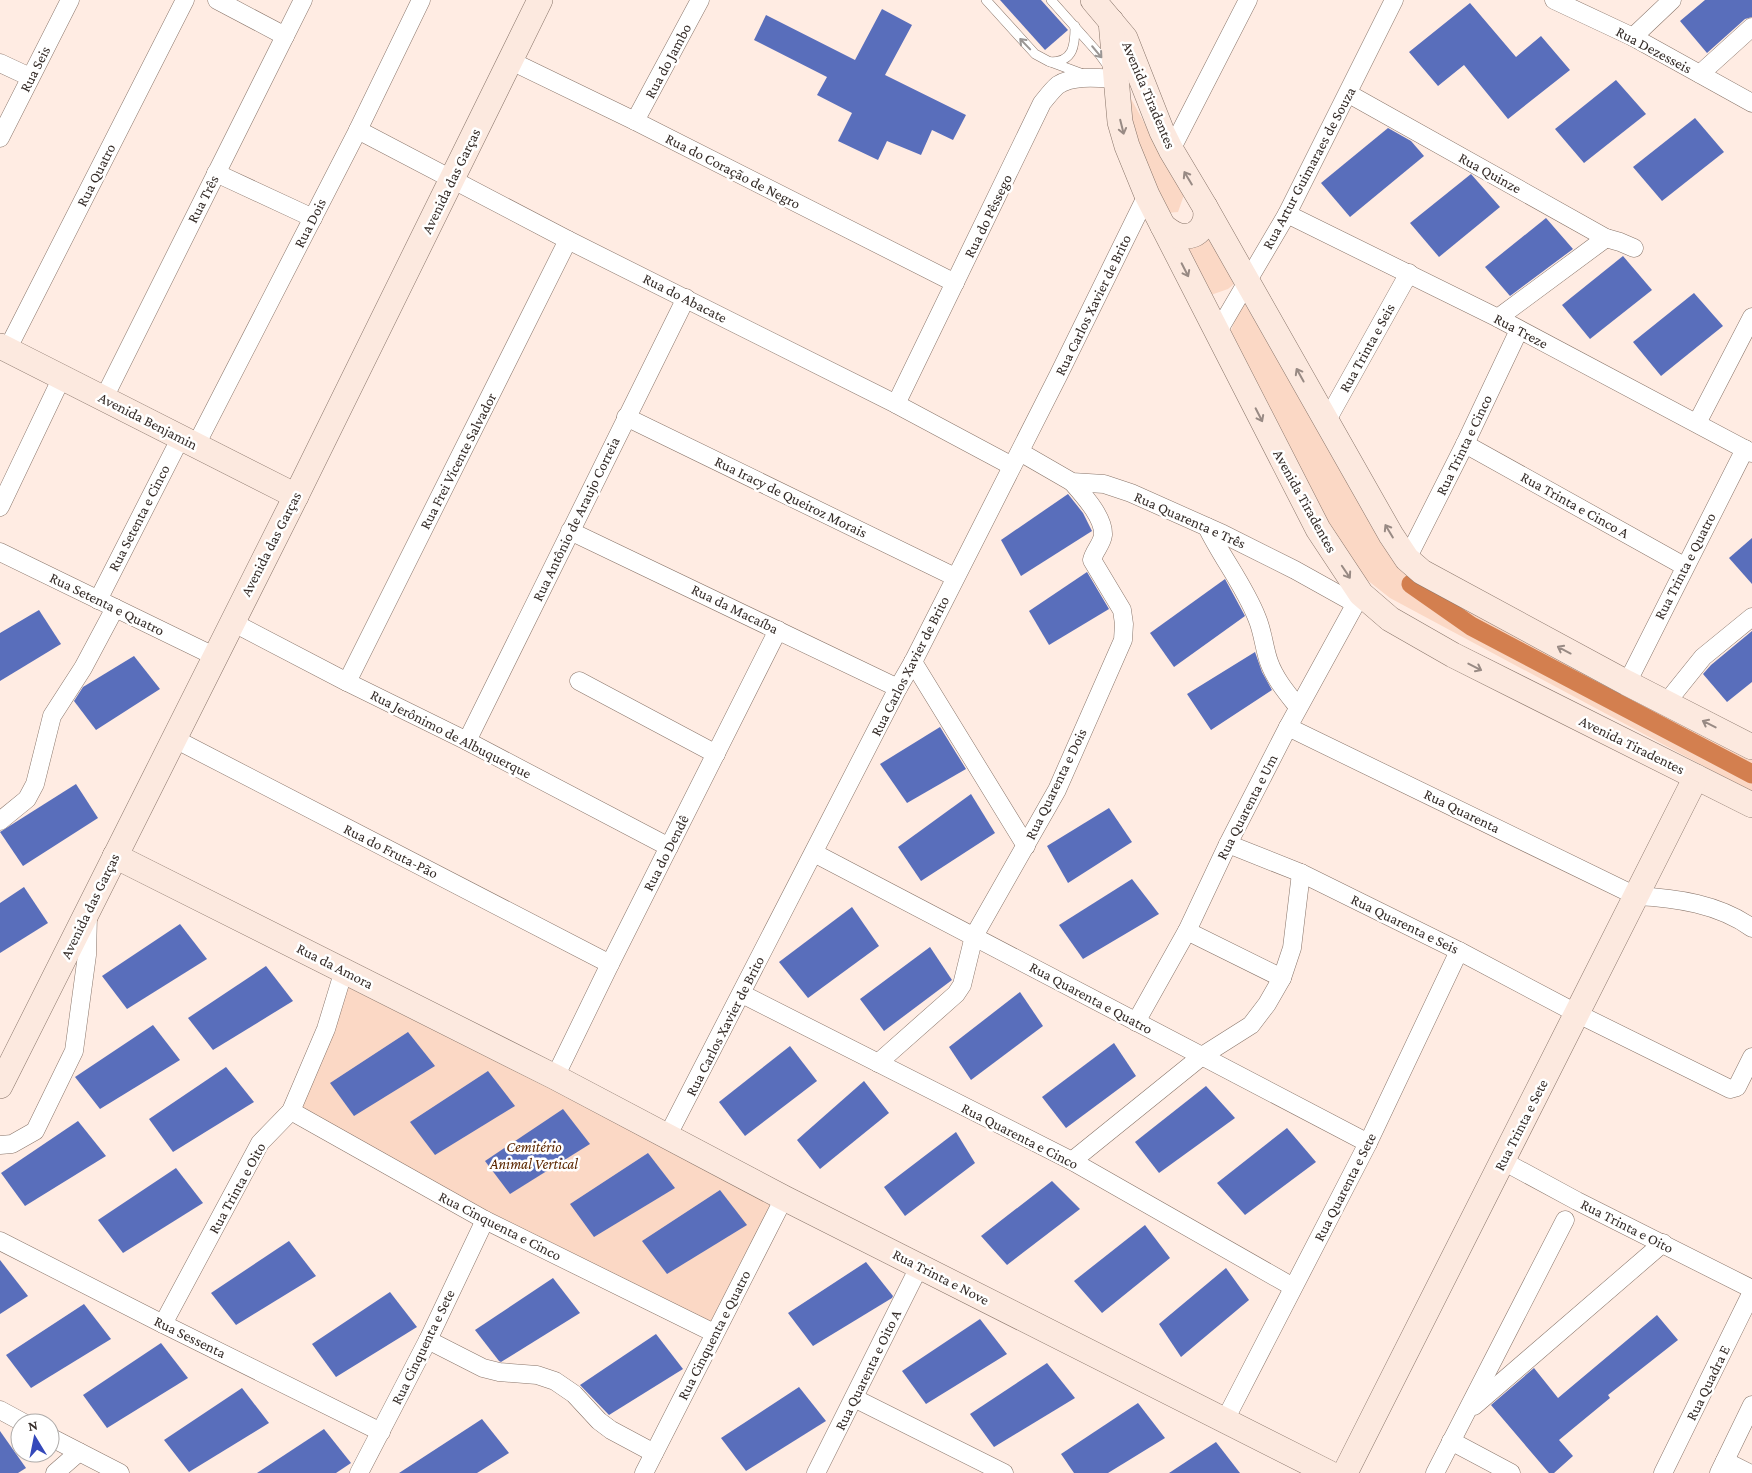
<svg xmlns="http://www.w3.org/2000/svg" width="1752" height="1473" viewBox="0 0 1752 1473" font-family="'Crimson Pro',serif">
<rect width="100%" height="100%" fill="#ffece3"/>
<g fill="#fbd8c5">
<path d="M1124 86 1184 195 1178 212 1167 213 1124 134Z"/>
<path d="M1211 235 1234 284 1228 289 1205 297 1190 262 1186 241Z"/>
<path d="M1243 300 1366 515 1411 569 1752 747V792L1390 598 1339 558 1226 343Z"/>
<path d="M344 970 784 1198 714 1333 291 1111Z"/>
</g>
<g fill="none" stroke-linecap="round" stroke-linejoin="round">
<path stroke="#d37f4f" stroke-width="19" d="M1411 584 1471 626 1752 774"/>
</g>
<g fill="#596ebb">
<path d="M1000 0H1041L1068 30 1045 50Z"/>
<path d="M1705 0H1752V17L1745 19 1707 53 1680 21Z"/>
<path d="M1470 3 1516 57 1541 36 1570 70 1508 119 1464 65 1438 86 1409 52Z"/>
<path d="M882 9 912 25 885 75 966 115 953 140 932 130 921 155 887 141 878 160 838 141 852 113 817 95 827 77 754 40 766 15 855 60Z"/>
<path d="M1616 80 1646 114 1584 163 1555 129Z"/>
<path d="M1695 118 1724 152 1662 201 1633 167Z"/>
<path d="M1388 128 1411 141 1424 156 1350 217 1321 183Z"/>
<path d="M1471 174 1500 207 1439 257 1410 223Z"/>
<path d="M1546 218 1573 249 1510 296 1485 267Z"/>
<path d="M1623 256 1652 290 1590 339 1562 305Z"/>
<path d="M1694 293 1723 326 1661 376 1633 342Z"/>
<path d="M1068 494 1083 513 1092 531 1021 576 1001 540Z"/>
<path d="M1752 538V584L1729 558Z"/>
<path d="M1087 572 1109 609 1049 645 1029 611Z"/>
<path d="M1225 579 1245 616 1174 667 1150 633Z"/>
<path d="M39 610 61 644 0 681V633Z"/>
<path d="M1752 631V682L1727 702 1703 674 1711 665Z"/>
<path d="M1255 652 1262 672 1272 690 1211 730 1187 694Z"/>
<path d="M134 656 160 689 96 730 74 701 83 687Z"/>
<path d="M940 727 966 769 907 803 880 764Z"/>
<path d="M76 784 98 818 23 866 0 832Z"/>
<path d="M971 794 995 833 921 881 898 847Z"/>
<path d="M1109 808 1132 842 1068 883 1047 846Z"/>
<path d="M1132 879 1159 914 1083 959 1059 925Z"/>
<path d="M24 887 48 923 0 953V903Z"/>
<path d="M852 907 879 946 808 998 779 962Z"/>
<path d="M180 924 207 959 127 1009 102 976Z"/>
<path d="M930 947 952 980 884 1031 860 999Z"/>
<path d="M266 966 293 1001 213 1050 188 1018Z"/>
<path d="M1020 992 1043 1026 971 1080 949 1047Z"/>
<path d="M153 1025 180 1060 100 1109 75 1077Z"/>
<path d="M408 1032 435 1066 354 1116 330 1083Z"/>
<path d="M1114 1043 1136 1076 1066 1128 1042 1097Z"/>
<path d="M790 1046 817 1081 745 1136 719 1102Z"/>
<path d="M226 1067 254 1102 173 1152 149 1119Z"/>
<path d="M488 1071 515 1106 435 1155 410 1122Z"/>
<path d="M864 1081 889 1113 820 1169 797 1140Z"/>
<path d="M1206 1086 1235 1118 1159 1173 1135 1142Z"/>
<path d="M563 1109 590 1144 510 1194 485 1161Z"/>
<path d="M78 1121 106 1156 25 1206 1 1173Z"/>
<path d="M1287 1128 1316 1162 1245 1215 1217 1183Z"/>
<path d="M956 1132 975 1163 905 1216 884 1187Z"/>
<path d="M648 1153 675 1188 594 1237 570 1204Z"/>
<path d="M176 1168 203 1203 123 1253 98 1220Z"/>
<path d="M1052 1181 1080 1209 1007 1265 981 1236Z"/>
<path d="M720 1190 747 1225 667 1274 642 1241Z"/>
<path d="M1145 1225 1170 1258 1102 1313 1074 1281Z"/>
<path d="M289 1241 316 1276 236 1325 211 1293Z"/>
<path d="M0 1260 28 1296 0 1314Z"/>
<path d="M866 1262 893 1296 892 1298 813 1346 788 1313Z"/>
<path d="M1226 1268 1249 1300 1181 1357 1159 1324Z"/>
<path d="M553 1278 580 1313 501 1362 499 1361 475 1330Z"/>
<path d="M390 1292 417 1327 336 1377 312 1344Z"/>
<path d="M84 1304 111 1339 31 1388 6 1355Z"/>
<path d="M1657 1315 1678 1340 1608 1395 1610 1398 1559 1440 1573 1456 1554 1473H1549L1491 1405 1534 1368 1558 1398Z"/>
<path d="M980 1319 1007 1354 926 1404 902 1371Z"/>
<path d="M656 1334 683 1369 609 1415 580 1385Z"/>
<path d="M161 1343 188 1378 107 1428 83 1395Z"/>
<path d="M1047 1363 1075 1398 994 1447 970 1414Z"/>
<path d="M799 1387 826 1421 746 1471 721 1438Z"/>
<path d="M242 1388 269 1423 189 1472 164 1440Z"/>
<path d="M1138 1403 1165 1438 1108 1473H1074L1061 1454Z"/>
<path d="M482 1419 509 1453 477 1473H399Z"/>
<path d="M324 1429 351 1463 336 1473H257Z"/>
<path d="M0 1431 26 1468 18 1473H0Z"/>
<path d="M1216 1442 1240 1473H1169Z"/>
</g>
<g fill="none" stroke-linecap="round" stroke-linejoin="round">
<defs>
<g id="lane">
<path d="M986 0 1035 54 1048 61 1083 74"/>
<path d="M1051 0 1100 55 1108 66"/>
<path d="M1050 62C1074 62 1075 45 1075 26"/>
</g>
<g id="street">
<path d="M217 0 285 36"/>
<path d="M1554 0 1633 37 1752 103"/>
<path d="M1633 37 1672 0"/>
<path d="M511 61 635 121 955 283"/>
<path d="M0 63 30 77"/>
<path d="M1700 74 1752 27"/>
<path d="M1349 94 1606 238 1620 242 1634 248"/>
<path d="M635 121 700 0"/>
<path d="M358 130 568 240 896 404 1012 466"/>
<path d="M0 138 70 0"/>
<path d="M1171 150 1248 0"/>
<path d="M216 173 313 218"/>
<path d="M1287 214 1498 318 1752 453"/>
<path d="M1498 318 1606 238"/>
<path d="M1217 333 1287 214 1394 0"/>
<path d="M7 350 185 0"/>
<path d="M104 398 303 0"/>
<path d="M896 404 1042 103C1047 97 1052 90 1058 85 1074 75 1098 78 1117 79"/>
<path d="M626 417 955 577"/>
<path d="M1326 422 1409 273"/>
<path d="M1697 423 1752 317"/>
<path d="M1465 444 1684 566"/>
<path d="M196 445 358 130 421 0"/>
<path d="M1020 452 1072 482 1104 484 1131 493 1223 534 1295 570 1356 604"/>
<path d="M0 507 62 377"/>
<path d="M1207 527C1222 558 1244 585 1257 618 1263 632 1264 648 1269 662 1275 679 1287 693 1298 707"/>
<path d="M570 531 898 688"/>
<path d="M0 552 214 656"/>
<path d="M1407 559 1465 444 1519 330"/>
<path d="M98 600 181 437"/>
<path d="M232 622 347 682 467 741 669 847"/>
<path d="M913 662 1026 846"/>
<path d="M579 681 716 754"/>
<path d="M347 682 568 240"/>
<path d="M1627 683 1745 449"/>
<path d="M1666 703 1703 657 1752 617"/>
<path d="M1288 727 1636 896C1676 898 1719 904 1752 928"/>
<path d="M173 738 610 964"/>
<path d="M467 741 686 298"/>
<path d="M0 821 27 799 35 784 52 716 83 668 115 608"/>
<path d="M1228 844 1301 873 1459 951 1576 1013 1730 1089 1737 1087 1752 1057"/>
<path d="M814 853 1368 1143"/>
<path d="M1187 931 1282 978"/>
<path d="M742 994 1072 1161 1293 1287"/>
<path d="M1136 1022 1187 931 1228 844 1288 727 1361 594"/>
<path d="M878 1063 956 994 962 985 974 936 1057 790 1123 640 1124 624 1122 610 1092 560C1094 551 1102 544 1103 535 1104 517 1083 495 1072 482"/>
<path d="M555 1077 610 964 778 630"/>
<path d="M291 1111 485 1220 714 1333"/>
<path d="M668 1135 898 688 913 662 1058 376 1147 195"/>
<path d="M0 1145 12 1144 35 1131 74 1051 87 955 88 915"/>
<path d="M1072 1161 1202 1056 1251 1025 1267 1004 1282 978 1292 948 1301 873"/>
<path d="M1503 1161 1577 1201 1752 1289"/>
<path d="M0 1241 163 1324 381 1432"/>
<path d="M163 1324 260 1143 291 1111 326 1029 344 970"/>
<path d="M428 1340 483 1368 499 1372 537 1375 555 1381 574 1394 599 1421 611 1430 654 1453"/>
<path d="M854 1398 1004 1473"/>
<path d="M1474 1406 1663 1243"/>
<path d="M0 1410 24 1423"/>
<path d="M1225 1420 1368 1143 1459 951"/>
<path d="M50 1437 120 1473"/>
<path d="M1451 1441 1511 1473"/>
<path d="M1725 1461 1749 1473"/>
<path d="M55 1473 79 1452"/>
<path d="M359 1473 428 1340 485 1220"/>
<path d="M644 1473 784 1198"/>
<path d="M816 1473 919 1267"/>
<path d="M1435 1473 1565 1220"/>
<path d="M1663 1473 1752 1292"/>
<path d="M1719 1473 1752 1405"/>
</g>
<g id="secondary">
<path d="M1093 0 1125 38 1162 132 1171 150 1205 207 1391 535 1407 559 1422 572 1627 683 1752 747"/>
<path d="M1111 21 1120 122 1127 146 1147 195 1318 529 1361 594 1390 619 1453 655 1752 805"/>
<path d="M1163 226C1169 231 1174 235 1181 236 1199 239 1209 222 1205 207"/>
<path d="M0 346 296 496"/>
<path d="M115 856 555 1077 784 1198 1329 1473"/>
<path d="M0 1086 296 496 540 0"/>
<path d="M1345 1473 1696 777"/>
</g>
</defs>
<use href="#lane" stroke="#89756a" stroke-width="10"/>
<use href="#street" stroke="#89756a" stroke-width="19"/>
<use href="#secondary" stroke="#89756a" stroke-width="26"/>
<use href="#lane" stroke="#fff" stroke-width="9"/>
<use href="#street" stroke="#fff" stroke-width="18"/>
<use href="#secondary" stroke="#fce9df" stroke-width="25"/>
</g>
<defs><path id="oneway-shaft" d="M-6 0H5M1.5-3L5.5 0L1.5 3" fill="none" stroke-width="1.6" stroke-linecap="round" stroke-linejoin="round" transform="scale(1.25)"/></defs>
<g stroke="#9a9694">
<use href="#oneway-shaft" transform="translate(1025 44) rotate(-134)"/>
<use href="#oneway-shaft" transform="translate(1097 52) rotate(50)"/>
</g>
<g stroke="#988a84">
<use href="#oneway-shaft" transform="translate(1122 127) rotate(76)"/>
<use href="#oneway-shaft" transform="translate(1188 178) rotate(-121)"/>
<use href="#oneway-shaft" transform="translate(1185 270) rotate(63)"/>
<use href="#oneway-shaft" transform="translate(1300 375) rotate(-119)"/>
<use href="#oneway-shaft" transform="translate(1259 415) rotate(63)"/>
<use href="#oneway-shaft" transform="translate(1389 531) rotate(-121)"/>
<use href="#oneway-shaft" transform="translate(1346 572) rotate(56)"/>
<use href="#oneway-shaft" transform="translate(1564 650) rotate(-152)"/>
<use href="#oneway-shaft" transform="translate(1475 667) rotate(27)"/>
<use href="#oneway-shaft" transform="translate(1709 724) rotate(-153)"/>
</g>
<g text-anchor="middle" stroke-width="5" stroke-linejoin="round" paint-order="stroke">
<g font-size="15" fill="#352c28" stroke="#fff">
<text transform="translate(1654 50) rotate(28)" y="5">Rua Dezesseis</text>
<text transform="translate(668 61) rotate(-62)" y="5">Rua do Jambo</text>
<text transform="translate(35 69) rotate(-63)" y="5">Rua Seis</text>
<text transform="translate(1149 95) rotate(67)" y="5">Avenida Tiradentes</text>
<text transform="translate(1309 168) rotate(-62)" y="5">Rua Artur Guimaraes de Souza</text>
<text transform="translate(733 171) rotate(27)" y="5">Rua do Coração de Negro</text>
<text transform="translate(1490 173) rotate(29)" y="5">Rua Quinze</text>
<text transform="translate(96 175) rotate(-63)" y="5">Rua Quatro</text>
<text transform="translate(451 181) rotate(-64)" y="5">Avenida das Garças</text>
<text transform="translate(203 199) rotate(-63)" y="5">Rua Três</text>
<text transform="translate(988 216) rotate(-64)" y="5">Rua do Pêssego</text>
<text transform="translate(310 223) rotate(-63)" y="5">Rua Dois</text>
<text transform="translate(685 298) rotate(27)" y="5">Rua do Abacate</text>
<text transform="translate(1093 305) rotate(-64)" y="5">Rua Carlos Xavier de Brito</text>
<text transform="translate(1521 331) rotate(28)" y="5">Rua Treze</text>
<text transform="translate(1367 348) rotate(-61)" y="5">Rua Trinta e Seis</text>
<text transform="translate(148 421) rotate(27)" y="5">Avenida Benjamin</text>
<text transform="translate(1464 445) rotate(-64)" y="5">Rua Trinta e Cinco</text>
<text transform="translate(458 461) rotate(-63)" y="5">Rua Frei Vicente Salvador</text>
<text transform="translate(791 497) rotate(26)" y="5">Rua Iracy de Queiroz Morais</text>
<text transform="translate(1305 501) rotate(61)" y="5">Avenida Tiradentes</text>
<text transform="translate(1575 505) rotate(29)" y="5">Rua Trinta e Cinco A</text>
<text transform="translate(139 518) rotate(-63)" y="5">Rua Setenta e Cinco</text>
<text transform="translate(576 519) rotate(-64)" y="5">Rua Antônio de Araujo Correia</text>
<text transform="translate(1190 520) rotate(24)" y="5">Rua Quarenta e Três</text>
<text transform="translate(271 544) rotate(-63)" y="5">Avenida das Garças</text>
<text transform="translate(1685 566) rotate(-63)" y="5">Rua Trinta e Quatro</text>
<text transform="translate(107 604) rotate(26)" y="5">Rua Setenta e Quatro</text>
<text transform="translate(735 609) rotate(26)" y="5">Rua da Macaíba</text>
<text transform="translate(910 666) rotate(-63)" y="5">Rua Carlos Xavier de Brito</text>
<text transform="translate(451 734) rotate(27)" y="5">Rua Jerônimo de Albuquerque</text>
<text transform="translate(1632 745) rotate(26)" y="5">Avenida Tiradentes</text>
<text transform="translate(1056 784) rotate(-64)" y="5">Rua Quarenta e Dois</text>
<text transform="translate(1247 807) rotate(-63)" y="5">Rua Quarenta e Um</text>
<text transform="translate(1462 811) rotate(26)" y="5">Rua Quarenta</text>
<text transform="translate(391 851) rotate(27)" y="5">Rua do Fruta-Pão</text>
<text transform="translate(666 853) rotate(-63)" y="5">Rua do Dendê</text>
<text transform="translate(90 906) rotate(-64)" y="5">Avenida das Garças</text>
<text transform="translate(1405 924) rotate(26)" y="5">Rua Quarenta e Seis</text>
<text transform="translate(335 966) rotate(27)" y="5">Rua da Amora</text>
<text transform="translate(1091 998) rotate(28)" y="5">Rua Quarenta e Quatro</text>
<text transform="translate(725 1026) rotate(-63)" y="5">Rua Carlos Xavier de Brito</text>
<text transform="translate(1521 1125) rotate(-63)" y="5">Rua Trinta e Sete</text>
<text transform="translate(1020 1136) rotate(27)" y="5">Rua Quarenta e Cinco</text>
<text transform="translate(1345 1187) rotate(-63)" y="5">Rua Quarenta e Sete</text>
<text transform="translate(237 1188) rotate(-61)" y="5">Rua Trinta e Oito</text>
<text transform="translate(500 1226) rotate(27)" y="5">Rua Cinquenta e Cinco</text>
<text transform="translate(1627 1226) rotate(27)" y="5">Rua Trinta e Oito</text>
<text transform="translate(941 1277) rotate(27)" y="5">Rua Trinta e Nove</text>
<text transform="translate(714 1335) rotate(-63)" y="5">Rua Cinquenta e Quatro</text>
<text transform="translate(190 1337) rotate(26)" y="5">Rua Sessenta</text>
<text transform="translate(423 1347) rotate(-64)" y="5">Rua Cinquenta e Sete</text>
<text transform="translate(868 1370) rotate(-64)" y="5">Rua Quarenta e Oito A</text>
<text transform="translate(1708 1383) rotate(-64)" y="5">Rua Quadra E</text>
</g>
<g font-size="15" font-style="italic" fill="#5c2701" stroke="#fff">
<text x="534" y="1152">Cemitério<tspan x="534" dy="17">Animal Vertical</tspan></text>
</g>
</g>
<g transform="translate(35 1438) rotate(350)"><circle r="24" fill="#ffffff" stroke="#aeaba9"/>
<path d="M0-4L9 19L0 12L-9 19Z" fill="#3448ba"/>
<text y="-8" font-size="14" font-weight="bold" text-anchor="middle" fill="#352c28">N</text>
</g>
</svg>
